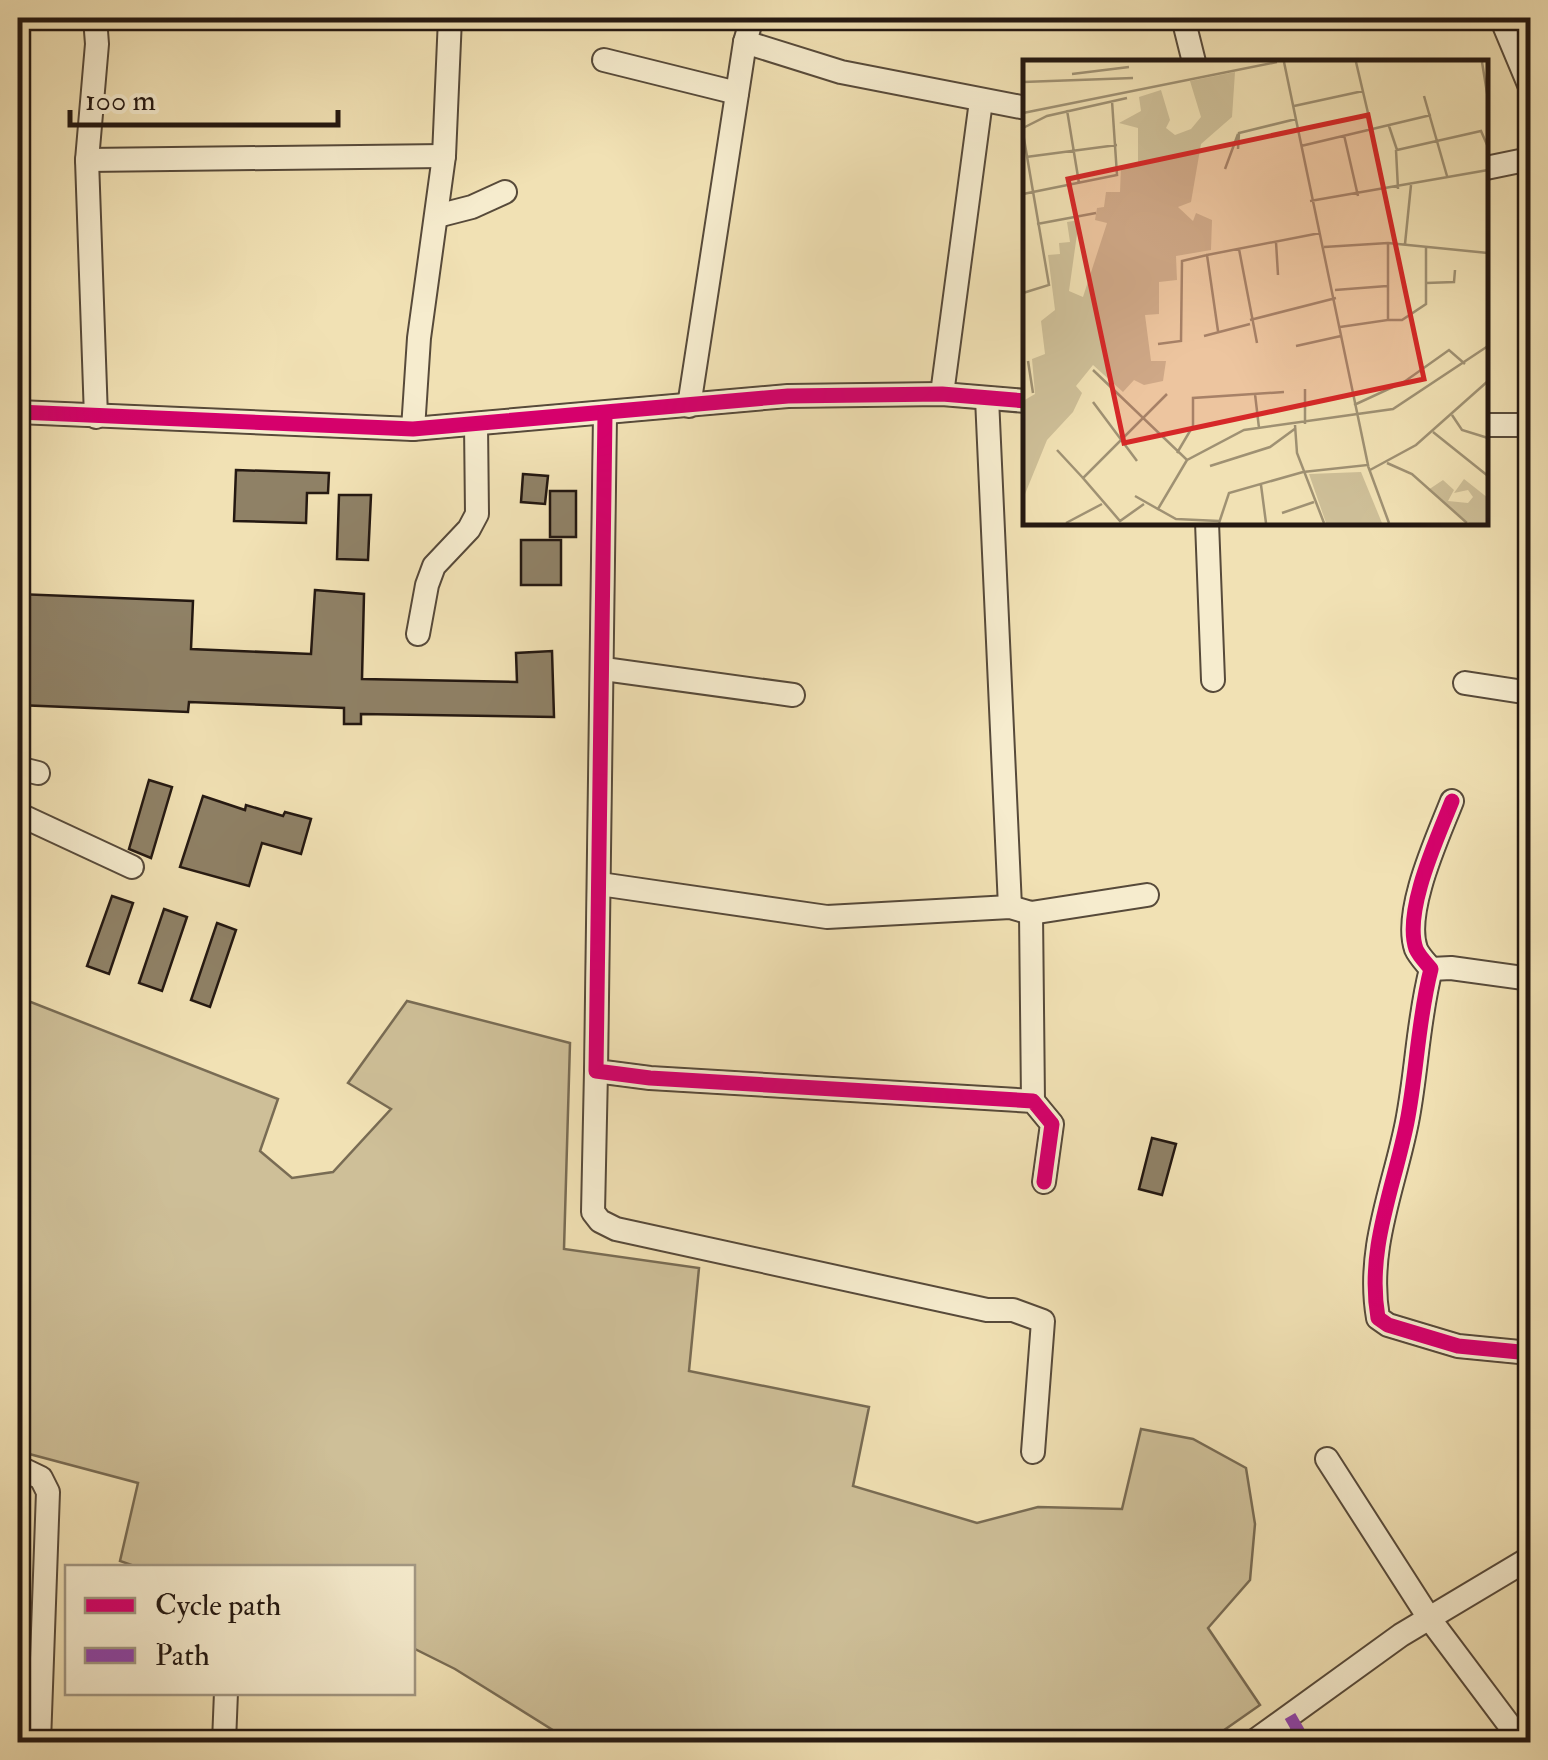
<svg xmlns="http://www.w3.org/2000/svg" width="1548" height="1760" viewBox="0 0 1548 1760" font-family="'IM FELL Double Pica',serif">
<rect width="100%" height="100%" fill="#f1e1b4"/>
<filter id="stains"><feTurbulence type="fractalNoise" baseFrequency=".002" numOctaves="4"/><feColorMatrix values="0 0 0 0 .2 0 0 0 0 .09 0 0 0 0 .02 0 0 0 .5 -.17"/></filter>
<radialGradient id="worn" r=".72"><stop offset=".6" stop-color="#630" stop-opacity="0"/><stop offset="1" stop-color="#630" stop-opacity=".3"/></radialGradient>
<path fill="#cebf98" stroke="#796c54" stroke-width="2.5" d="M18 997 278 1099 260 1151 292 1178 333 1172 391 1109 348 1083 407 1001 570 1043 564 1249 699 1268 689 1371 869 1407 853 1486 977 1523 1038 1507 1122 1509 1141 1429 1193 1439 1246 1468 1255 1524 1250 1580 1208 1628 1260 1705 1207 1742H572L455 1669 413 1648 412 1568H140L120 1561 138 1483 18 1451Z"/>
<g fill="#8f8166" stroke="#241811" stroke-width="2.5">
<path d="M236 470 329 473 328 493H307L306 523 234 521Z"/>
<path d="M523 474 548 476 545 504 521 502Z"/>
<rect x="550" y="491" width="26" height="46"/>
<path d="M339 495H371L368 560 337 559Z"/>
<rect x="521" y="540" width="40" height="45"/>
<path d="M315 590 364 594 362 679 517 682 516 653 552 651 554 717 361 714V724H344V708L189 702 188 712 18 705V594L193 601 191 649 311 654Z"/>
<path d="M149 780 172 787 151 858 129 849Z"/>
<path d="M203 796 245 810 246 805 283 816 285 812 311 819 301 854 262 843 249 886 180 867Z"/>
<path d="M112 896 133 903 109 974 87 966Z"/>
<path d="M164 909 187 917 162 991 139 983Z"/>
<path d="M217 923 236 930 210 1007 191 1000Z"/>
<path d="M1152 1138 1176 1144 1162 1195 1139 1189Z"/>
</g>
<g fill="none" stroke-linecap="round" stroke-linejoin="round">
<defs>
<g id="minor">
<path d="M95 18 97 44 87 160 96 417"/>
<path d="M1183 18 1194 62"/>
<path d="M1501 18 1530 87"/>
<path d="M745 42 841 72 1026 108"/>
<path d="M604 60 737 93"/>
<path d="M87 160 444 156"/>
<path d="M1486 168 1530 159"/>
<path d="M437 216 472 207 505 192"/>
<path d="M942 394 981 101"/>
<path d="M987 398 1010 907"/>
<path d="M689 406 745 42 752 18"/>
<path d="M18 412 413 429 788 396 942 394 1026 401"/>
<path d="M605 414 596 1071 650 1078 1033 1101 1052 1124 1044 1182"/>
<path d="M1486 425H1530"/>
<path d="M413 429 419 338 444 156 450 18"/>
<path d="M1207 522 1213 680"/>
<path d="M418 634 427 585 434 566 469 529 477 514 476 424"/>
<path d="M604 669 793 695"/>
<path d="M1465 683 1530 693"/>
<path d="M18 768 38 773"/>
<path d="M1452 801C1438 837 1403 911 1416 949 1419 956 1427 964 1431 969 1418 1019 1417 1071 1407 1122 1394 1188 1366 1249 1378 1318L1388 1325 1458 1346 1530 1353"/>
<path d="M18 814 132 867"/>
<path d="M600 884 827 917 1010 907 1031 913 1147 895"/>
<path d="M1031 913 1033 1101"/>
<path d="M1431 969 1451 968 1530 979"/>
<path d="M596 1071 593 1212 600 1221 616 1229 987 1310H1013L1043 1321 1033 1452"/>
<path d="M1327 1459 1429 1618 1522 1742"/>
<path d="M18 1467 41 1478 48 1492 39 1742"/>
<path d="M224 1742 226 1692"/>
<path d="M1253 1742 1401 1635 1530 1558"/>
</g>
</defs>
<use href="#minor" stroke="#574a3a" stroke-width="26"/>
<use href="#minor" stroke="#f6ecce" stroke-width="22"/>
<path stroke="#8e44ad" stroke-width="12" stroke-dasharray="25 12" stroke-linecap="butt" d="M1290 1716 1305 1742"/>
<defs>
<g id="cycleway">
<path d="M18 412 413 429 788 396 942 394 1026 401"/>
<path d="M605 414 596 1071 650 1078 1033 1101 1052 1124 1044 1182"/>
<path d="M1452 801C1438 837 1403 911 1416 949 1419 956 1427 964 1431 969 1418 1019 1417 1071 1407 1122 1394 1188 1366 1249 1378 1318L1388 1325 1458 1346 1530 1353"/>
</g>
</defs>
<use href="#cycleway" stroke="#f6ecce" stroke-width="21"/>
<use href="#cycleway" stroke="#d6006c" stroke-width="15"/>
</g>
<g transform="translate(1023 60)">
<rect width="465" height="465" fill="#f1e1b4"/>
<path d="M212 12 209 57 178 84 168 142 155 147 170 161 173 153 189 160 188 190 153 196 154 220 136 222V254L122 255 128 301H143L140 321 121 325 111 320 100 332 70 305 53 326 59 333 50 352 24 380 0 439V341L12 334 9 299 22 294 18 261 32 250 25 195 37 194 36 183 47 182 44 162 56 160 46 231 60 237 84 163 72 160 74 148 81 147 83 132H97L98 107 115 105V68L96 63 118 51 116 37 138 30 147 60 143 68 152 75 168 69 178 57 167 21ZM338 412 359 463H303L286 414ZM441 419 465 438V463H446L405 430 420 420 431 430 425 441 445 443 450 437 445 430 431 433Z" fill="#cebf98"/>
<path fill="none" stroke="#9f9173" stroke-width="2.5" d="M333 2 349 70M459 2 465 39M49 14 106 7M0 22 110 18M401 36 424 116M271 46 340 31M44 50 56 123M0 53 254 2M366 66 374 90 458 71 465 87M0 68 24 56 104 38M0 73 26 225 0 233M321 75 335 136M278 86 408 55M215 89 216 73 273 59M373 90 375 129M3 97 94 85M202 109 215 74M0 134 94 115 89 41M287 141 465 110M14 164 73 153M253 182 255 215M382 184 388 125M301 187 365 183 465 193M216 189 234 283M403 223 431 222 432 210M312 230 364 226M227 260 313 238M365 260H379L403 244V186M317 267 365 260V183M195 271 184 195 297 173M181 276 227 264M135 284 158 281 159 201 184 195M273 286 318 276M5 301 10 333M70 310 164 400 221 370 370 349 465 286M282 329V364M232 334 236 368M70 342 114 401M331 345 381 322 426 290 442 304M429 355 439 370 465 378M272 365 274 393 301 463M410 372 465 416M34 390 60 418M154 393 170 366V338L261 332M364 403 389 414 444 463M187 406 247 387 273 368M345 406 366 463M347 410 393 385 465 321M238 425 243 463M112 436 135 449 164 400M121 444 97 461 60 418 144 334M135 449 153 459 196 461M259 453 291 442M43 463 79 444M196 463 206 433 280 412 345 405 261 2"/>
<path fill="#d62828" fill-opacity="0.15" stroke="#d62828" stroke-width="5" d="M345 55 401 319 101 383 45 119Z"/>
<rect width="465" height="465" fill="none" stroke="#241811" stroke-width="5"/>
</g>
<rect width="1548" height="1760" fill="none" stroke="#f1e1b4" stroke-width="60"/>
<rect x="20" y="20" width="1508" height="1720" fill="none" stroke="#241811" stroke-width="5"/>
<rect x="30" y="30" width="1488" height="1700" fill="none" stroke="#241811" stroke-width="2.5"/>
<rect x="65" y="1565" width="350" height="130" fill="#f6ecce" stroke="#a29782" stroke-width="2.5"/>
<rect x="85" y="1598" width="50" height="15" fill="#d6006c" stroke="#a29782" stroke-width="2.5"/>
<text x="155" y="1615" font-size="30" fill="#241811">Cycle path</text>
<rect x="85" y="1648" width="50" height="15" fill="#8e44ad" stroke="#a29782" stroke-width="2.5"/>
<text x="155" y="1665" font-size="30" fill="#241811">Path</text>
<path d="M70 110v15h268v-15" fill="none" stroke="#241811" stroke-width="5"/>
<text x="85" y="110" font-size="30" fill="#241811" stroke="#f6ecce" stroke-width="8" paint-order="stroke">100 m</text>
<rect width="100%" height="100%" filter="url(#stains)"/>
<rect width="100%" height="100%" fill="url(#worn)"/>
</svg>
